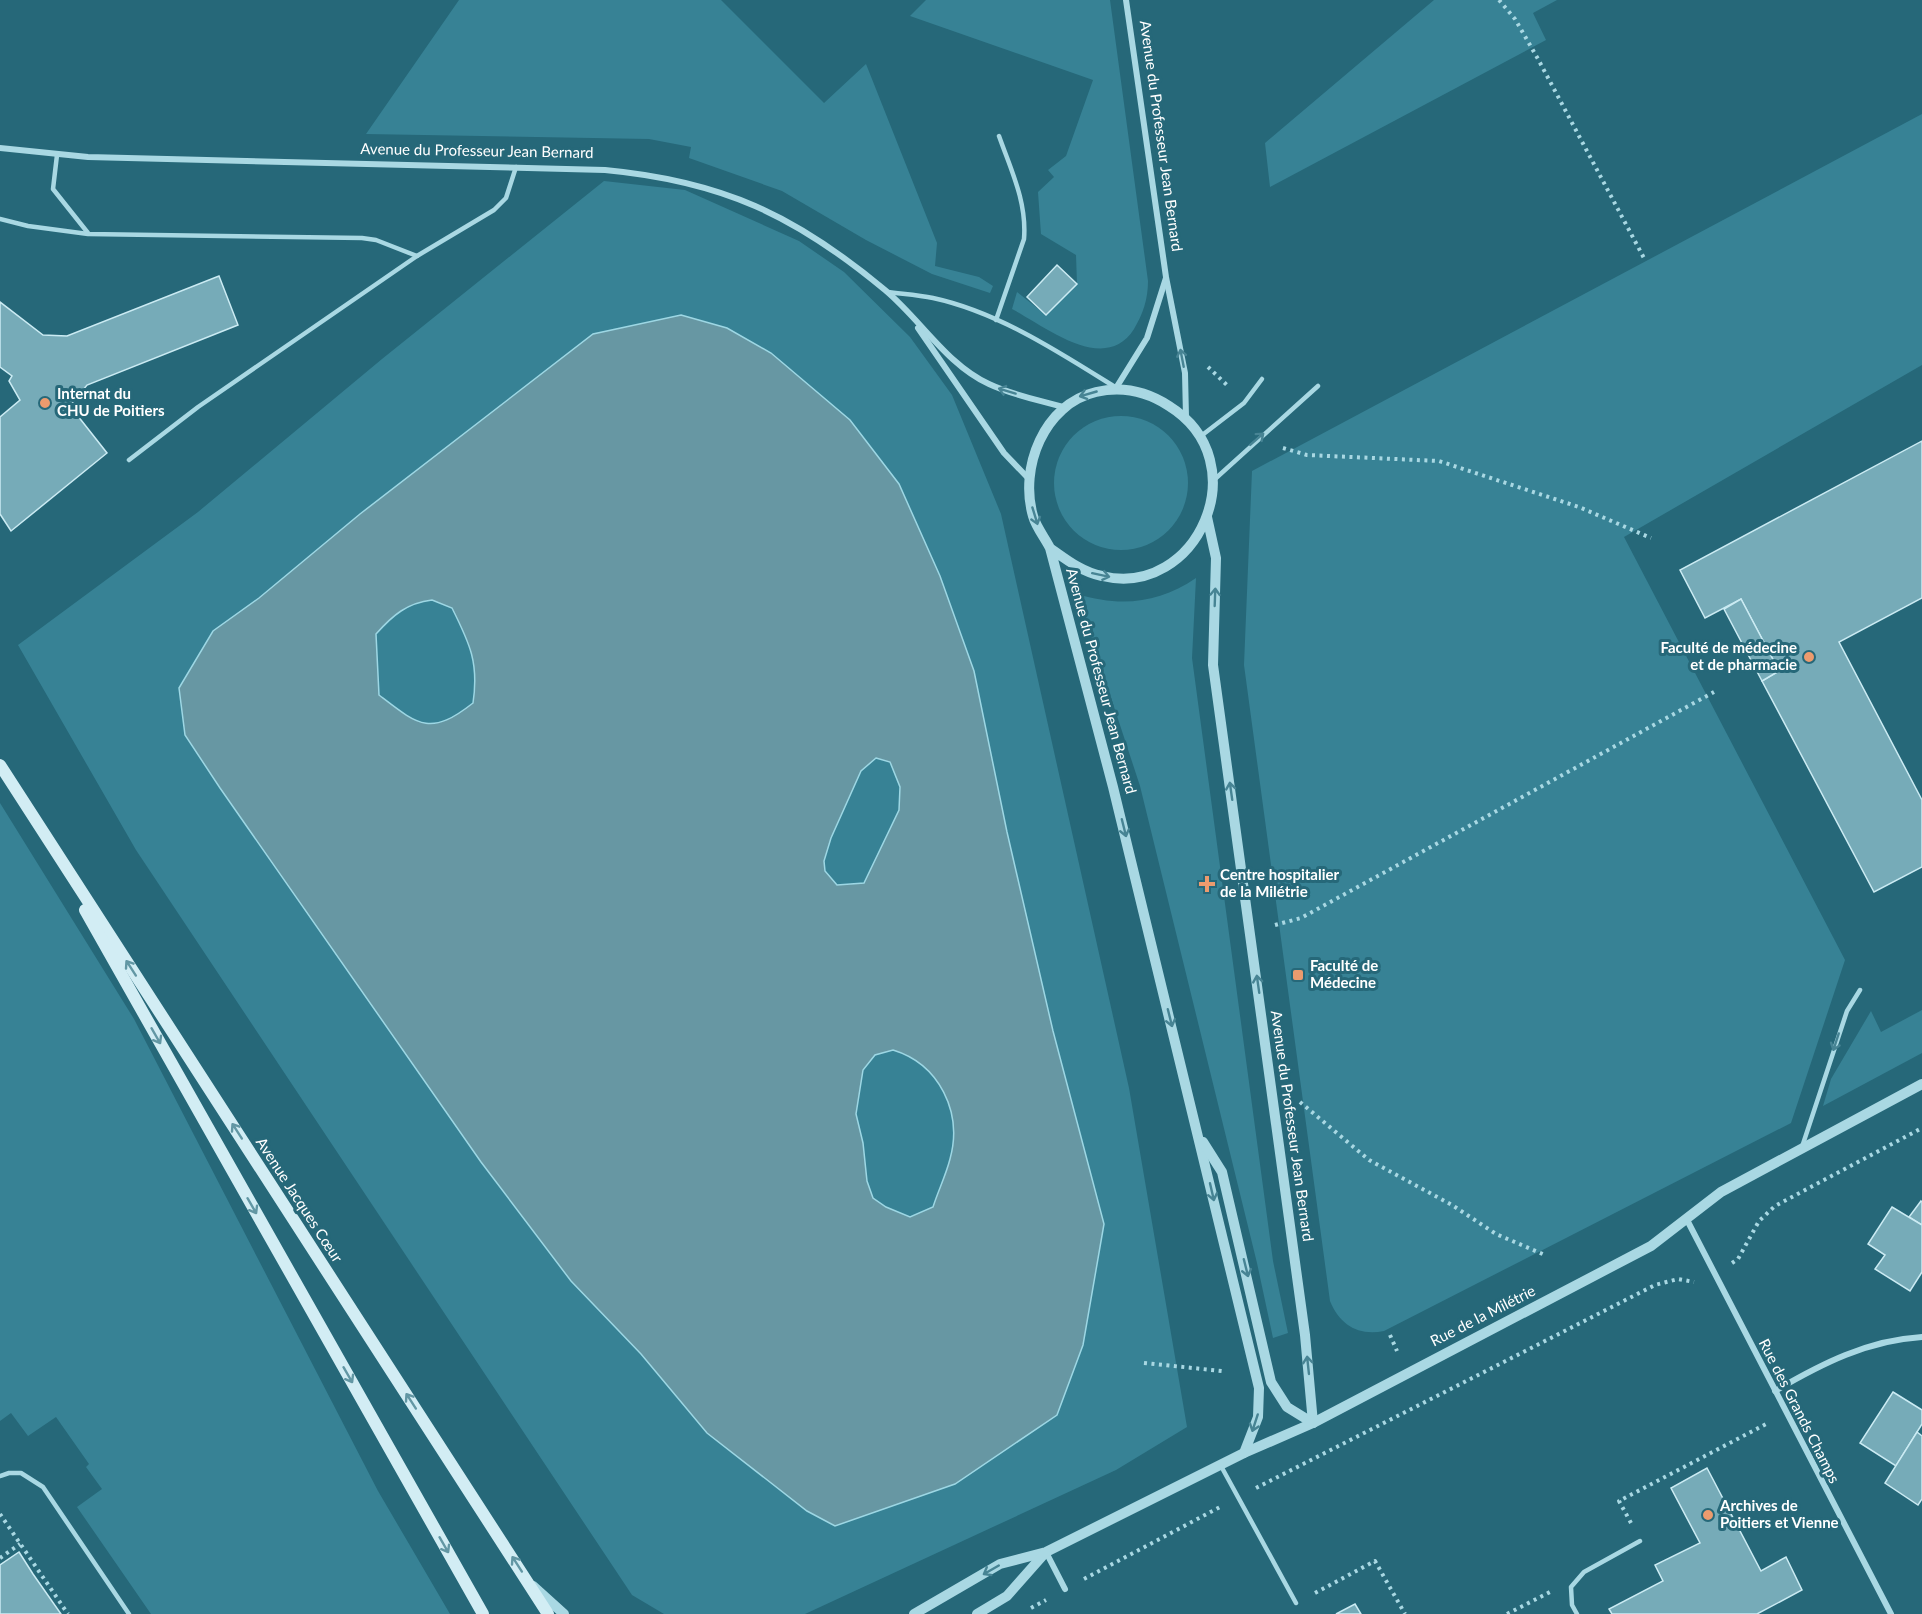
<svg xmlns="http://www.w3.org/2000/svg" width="1922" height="1614" viewBox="0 0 1922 1614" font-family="Lato,sans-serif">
<rect width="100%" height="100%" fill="#266879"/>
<g fill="#378295">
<path d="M459 0H721L824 103 866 64 937 243 935 266 979 277 993 286 990 293 932 274 866 240 782 191 689 158 691 147 649 139 366 134Z"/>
<path d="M926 0H1110L1148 281C1148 299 1143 314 1134 329 1105 375 1046 327 1012 309L1017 292 1046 315 1077 284 1076 255 1041 234 1038 192 1054 177 1048 170 1066 156 1093 80 910 16Z"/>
<path d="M1434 0H1557L1533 13 1546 40 1270 187 1265 143Z"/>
<path d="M1922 114V365L1624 537 1845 960 1791 1123 1384 1331C1358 1336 1340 1325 1330 1301L1244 665 1252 471Z"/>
<path d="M604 181 685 190 799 241 844 272 910 337 952 395 1001 514 1129 1088 1187 1427 1116 1470 805 1614H664L632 1595 136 850 18 645 198 512 382 359Z"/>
<circle cx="1121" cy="483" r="67"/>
<path d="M1196 578 1192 658 1273 1261 1288 1333 1273 1338 1257 1263 1140 786 1077 594C1120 607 1158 604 1196 578Z"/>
<path d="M0 803 134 1019 378 1491 450 1614H151L77 1507 102 1489 86 1467 89 1464 56 1417 28 1436 11 1413 0 1421Z"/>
<path d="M1922 1010V1053L1823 1106 1831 1079 1871 1011 1881 1032Z"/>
</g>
<path fill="#6797a3" stroke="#9dd7e4" stroke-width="1.5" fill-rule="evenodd" d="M681 315 727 328 771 353 850 420 899 484 940 576 974 671 1007 832 1053 1031 1104 1224 1083 1345 1057 1415 955 1484 835 1526 807 1511 707 1433 641 1354 571 1281 481 1162 220 788 185 735 179 688 213 631 259 598 360 514 593 334ZM432 600 452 608C470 644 479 663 473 703 430 737 418 725 379 695L376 634C393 615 407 603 432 600ZM876 758 890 762 900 787 899 810 864 883 837 885 825 871 824 861 831 838 861 771ZM893 1050C939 1064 963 1112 950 1159 946 1175 938 1191 933 1207L910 1217 886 1207 873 1198 867 1181 863 1143 856 1114 863 1070 875 1055Z"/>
<g fill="#76abb8" stroke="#cbebf3" stroke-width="1.5">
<path d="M1057 265 1077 284 1046 315 1027 297Z"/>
<path d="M219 276 238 325 87 385 70 406 107 453 11 531 0 514V417L20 400 9 381 12 376 0 367V302L43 335 67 336Z"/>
<path d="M1922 441V598L1839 642 1922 800V867L1874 892 1762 681 1779 671 1741 599 1705 618 1680 570Z"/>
<path d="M1741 599 1779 671 1762 681 1724 609Z"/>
<path d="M1921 1201 1922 1202V1225L1909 1217Z"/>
<path d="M1892 1207 1922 1225V1272L1910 1291 1875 1269 1885 1255 1868 1244Z"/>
<path d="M1893 1392 1922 1410V1424L1896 1466 1860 1443Z"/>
<path d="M1917 1432 1922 1436V1499L1918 1505 1885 1483Z"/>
<path d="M1707 1468 1761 1571 1786 1557 1802 1590 1757 1614H1612L1609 1609 1663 1581 1655 1565 1700 1543 1671 1488Z"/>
<path d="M19 1552 33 1574 61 1614H0V1565Z"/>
<path d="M1355 1604 1361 1614H1336Z"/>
</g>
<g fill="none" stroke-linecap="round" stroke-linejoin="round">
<g stroke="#a9d8e3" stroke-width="4" stroke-dasharray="3 4.5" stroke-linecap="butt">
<path d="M1499 0 1515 19 1538 59 1645 260"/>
<path d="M1208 367 1229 387"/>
<path d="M1283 448 1307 455 1439 461 1579 507 1651 538"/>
<path d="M1275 925 1301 918 1714 692"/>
<path d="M1300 1102 1369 1160 1452 1205 1496 1234 1545 1255"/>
<path d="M1732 1263 1738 1259 1759 1221 1775 1206 1922 1128"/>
<path d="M1390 1335 1397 1351"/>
<path d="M1144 1363 1222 1371"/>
<path d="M1256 1488 1655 1285 1678 1279 1694 1282"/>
<path d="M0 1514 68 1614"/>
<path d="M1631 1523 1619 1501 1768 1423"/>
<path d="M0 1558 20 1544"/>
<path d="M1084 1579 1220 1507"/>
<path d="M1315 1593 1375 1561 1405 1614"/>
<path d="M1031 1608 1046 1600"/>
<path d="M1507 1614 1550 1592"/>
</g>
<g stroke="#a9d8e3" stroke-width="4.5">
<path d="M57 155 53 189 88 233"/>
<path d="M0 219 28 226 88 234 362 238 376 240 417 256"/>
<path d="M887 292C902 294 918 295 933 298 998 312 1059 352 1115 387"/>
<path d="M996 320 1024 239C1027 202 1011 170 999 136"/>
<path d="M1201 436 1244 403 1262 379"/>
<path d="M129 460 198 407 417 256 494 210 506 198 516 167"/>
<path d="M1215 479 1318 386"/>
<path d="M1802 1147 1847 1011 1860 990"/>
<path d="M1221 1466 1296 1603"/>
<path d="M0 1476 9 1473H21L43 1487 129 1614"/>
<path d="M1577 1614 1572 1605 1571 1587 1584 1572 1640 1541"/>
</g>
<g stroke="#a9d8e3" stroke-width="6">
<path d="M1126 0 1166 277 1185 373 1186 417"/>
<path d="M0 148 88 157 605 170C722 181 795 215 885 290 920 319 947 365 989 384 1012 395 1039 400 1063 407"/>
<path d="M918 328 1004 453 1029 479"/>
<path d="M1116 388 1147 338 1166 278"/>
<path d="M1686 1218 1891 1614"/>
<path d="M1775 1391C1821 1364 1868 1340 1922 1337"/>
<path d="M1046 1552 1065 1589"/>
</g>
<g stroke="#a9d8e3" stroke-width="10">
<path d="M1207 517 1216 558 1213 665 1305 1335 1313 1423"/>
<path d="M1050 548C1067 560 1082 572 1102 576 1197 599 1259 462 1169 406 1146 391 1122 386 1096 392 1044 404 1019 468 1033 516 1036 527 1045 538 1050 548L1113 787 1259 1388 1258 1417 1244 1453"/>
<path d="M1203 1142 1222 1172 1271 1382 1287 1407 1313 1423"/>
<path d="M533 1586 564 1614"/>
<path d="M914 1614 1000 1564 1046 1552 1244 1453 1313 1423 1651 1246 1721 1192 1922 1084"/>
<path d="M977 1614 1007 1596 1045 1553"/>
</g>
<g stroke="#d2edf4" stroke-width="12">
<path d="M0 765 548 1614"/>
<path d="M85 910 483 1614"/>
</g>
</g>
<defs><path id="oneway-shaft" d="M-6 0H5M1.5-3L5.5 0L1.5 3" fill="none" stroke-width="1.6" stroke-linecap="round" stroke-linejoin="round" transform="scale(1.5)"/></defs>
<g stroke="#478494">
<use href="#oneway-shaft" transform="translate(1182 358) rotate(-101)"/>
<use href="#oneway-shaft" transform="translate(1007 391) rotate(-163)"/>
<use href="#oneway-shaft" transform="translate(1088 394) rotate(164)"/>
<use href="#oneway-shaft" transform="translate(1257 439) rotate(-41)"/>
<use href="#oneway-shaft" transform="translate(1035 516) rotate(73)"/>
<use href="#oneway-shaft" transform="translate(1101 575) rotate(12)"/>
<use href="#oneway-shaft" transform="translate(1215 597) rotate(-88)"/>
<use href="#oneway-shaft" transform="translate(1231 791) rotate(-98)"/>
<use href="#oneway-shaft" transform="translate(1124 828) rotate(76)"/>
<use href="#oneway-shaft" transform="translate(1258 984) rotate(-98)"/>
<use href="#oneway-shaft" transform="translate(1170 1018) rotate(76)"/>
<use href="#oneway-shaft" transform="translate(1836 1042) rotate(108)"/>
<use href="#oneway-shaft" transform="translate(1212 1192) rotate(77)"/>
<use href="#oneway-shaft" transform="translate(1246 1268) rotate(76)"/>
<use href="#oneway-shaft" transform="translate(1308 1365) rotate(-96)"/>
<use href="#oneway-shaft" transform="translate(1255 1423) rotate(108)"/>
<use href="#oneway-shaft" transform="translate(991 1570) rotate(150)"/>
</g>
<g stroke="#6297a4">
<use href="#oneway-shaft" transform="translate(131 968) rotate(-123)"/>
<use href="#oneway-shaft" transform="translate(156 1036) rotate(60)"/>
<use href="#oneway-shaft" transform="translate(237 1131) rotate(-123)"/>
<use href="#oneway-shaft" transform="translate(252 1206) rotate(60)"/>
<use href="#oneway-shaft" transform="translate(348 1375) rotate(60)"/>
<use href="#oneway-shaft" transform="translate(411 1401) rotate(-123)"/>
<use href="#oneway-shaft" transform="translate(444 1545) rotate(60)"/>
<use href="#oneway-shaft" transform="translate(517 1564) rotate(-123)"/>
</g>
<g fill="#ec9b6e" stroke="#266879" stroke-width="2">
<circle cx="45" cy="403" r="6"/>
<circle cx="1809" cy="657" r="6"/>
<path d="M1204 875h6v6h6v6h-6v6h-6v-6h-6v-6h6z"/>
<rect x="1292" y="969" width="12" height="12" rx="3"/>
<circle cx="1708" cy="1515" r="6"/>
</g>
<g text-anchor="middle" stroke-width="6" stroke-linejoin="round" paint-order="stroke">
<g font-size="15" fill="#fff" stroke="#266879">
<text transform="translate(1161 136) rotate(82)" y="5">Avenue du Professeur Jean Bernard</text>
<text transform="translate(477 151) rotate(1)" y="5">Avenue du Professeur Jean Bernard</text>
<text transform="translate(1101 681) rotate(75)" y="5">Avenue du Professeur Jean Bernard</text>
<text transform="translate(1292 1126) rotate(82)" y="5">Avenue du Professeur Jean Bernard</text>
<text transform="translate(299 1200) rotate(57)" y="5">Avenue Jacques Cœur</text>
<text transform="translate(1483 1316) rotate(-27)" y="5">Rue de la Milétrie</text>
<text transform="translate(1799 1411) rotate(63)" y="5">Rue des Grands Champs</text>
</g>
<g font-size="15" font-weight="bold" fill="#fff" stroke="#266879" text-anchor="start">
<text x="57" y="399">Internat du<tspan x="57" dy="17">CHU de Poitiers</tspan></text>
<text x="1797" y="653" text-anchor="end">Faculté de médecine<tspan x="1797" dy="17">et de pharmacie</tspan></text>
<text x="1220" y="880">Centre hospitalier<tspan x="1220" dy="17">de la Milétrie</tspan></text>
<text x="1310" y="971">Faculté de<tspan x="1310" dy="17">Médecine</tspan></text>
<text x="1720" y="1511">Archives de<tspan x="1720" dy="17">Poitiers et Vienne</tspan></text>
</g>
</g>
</svg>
